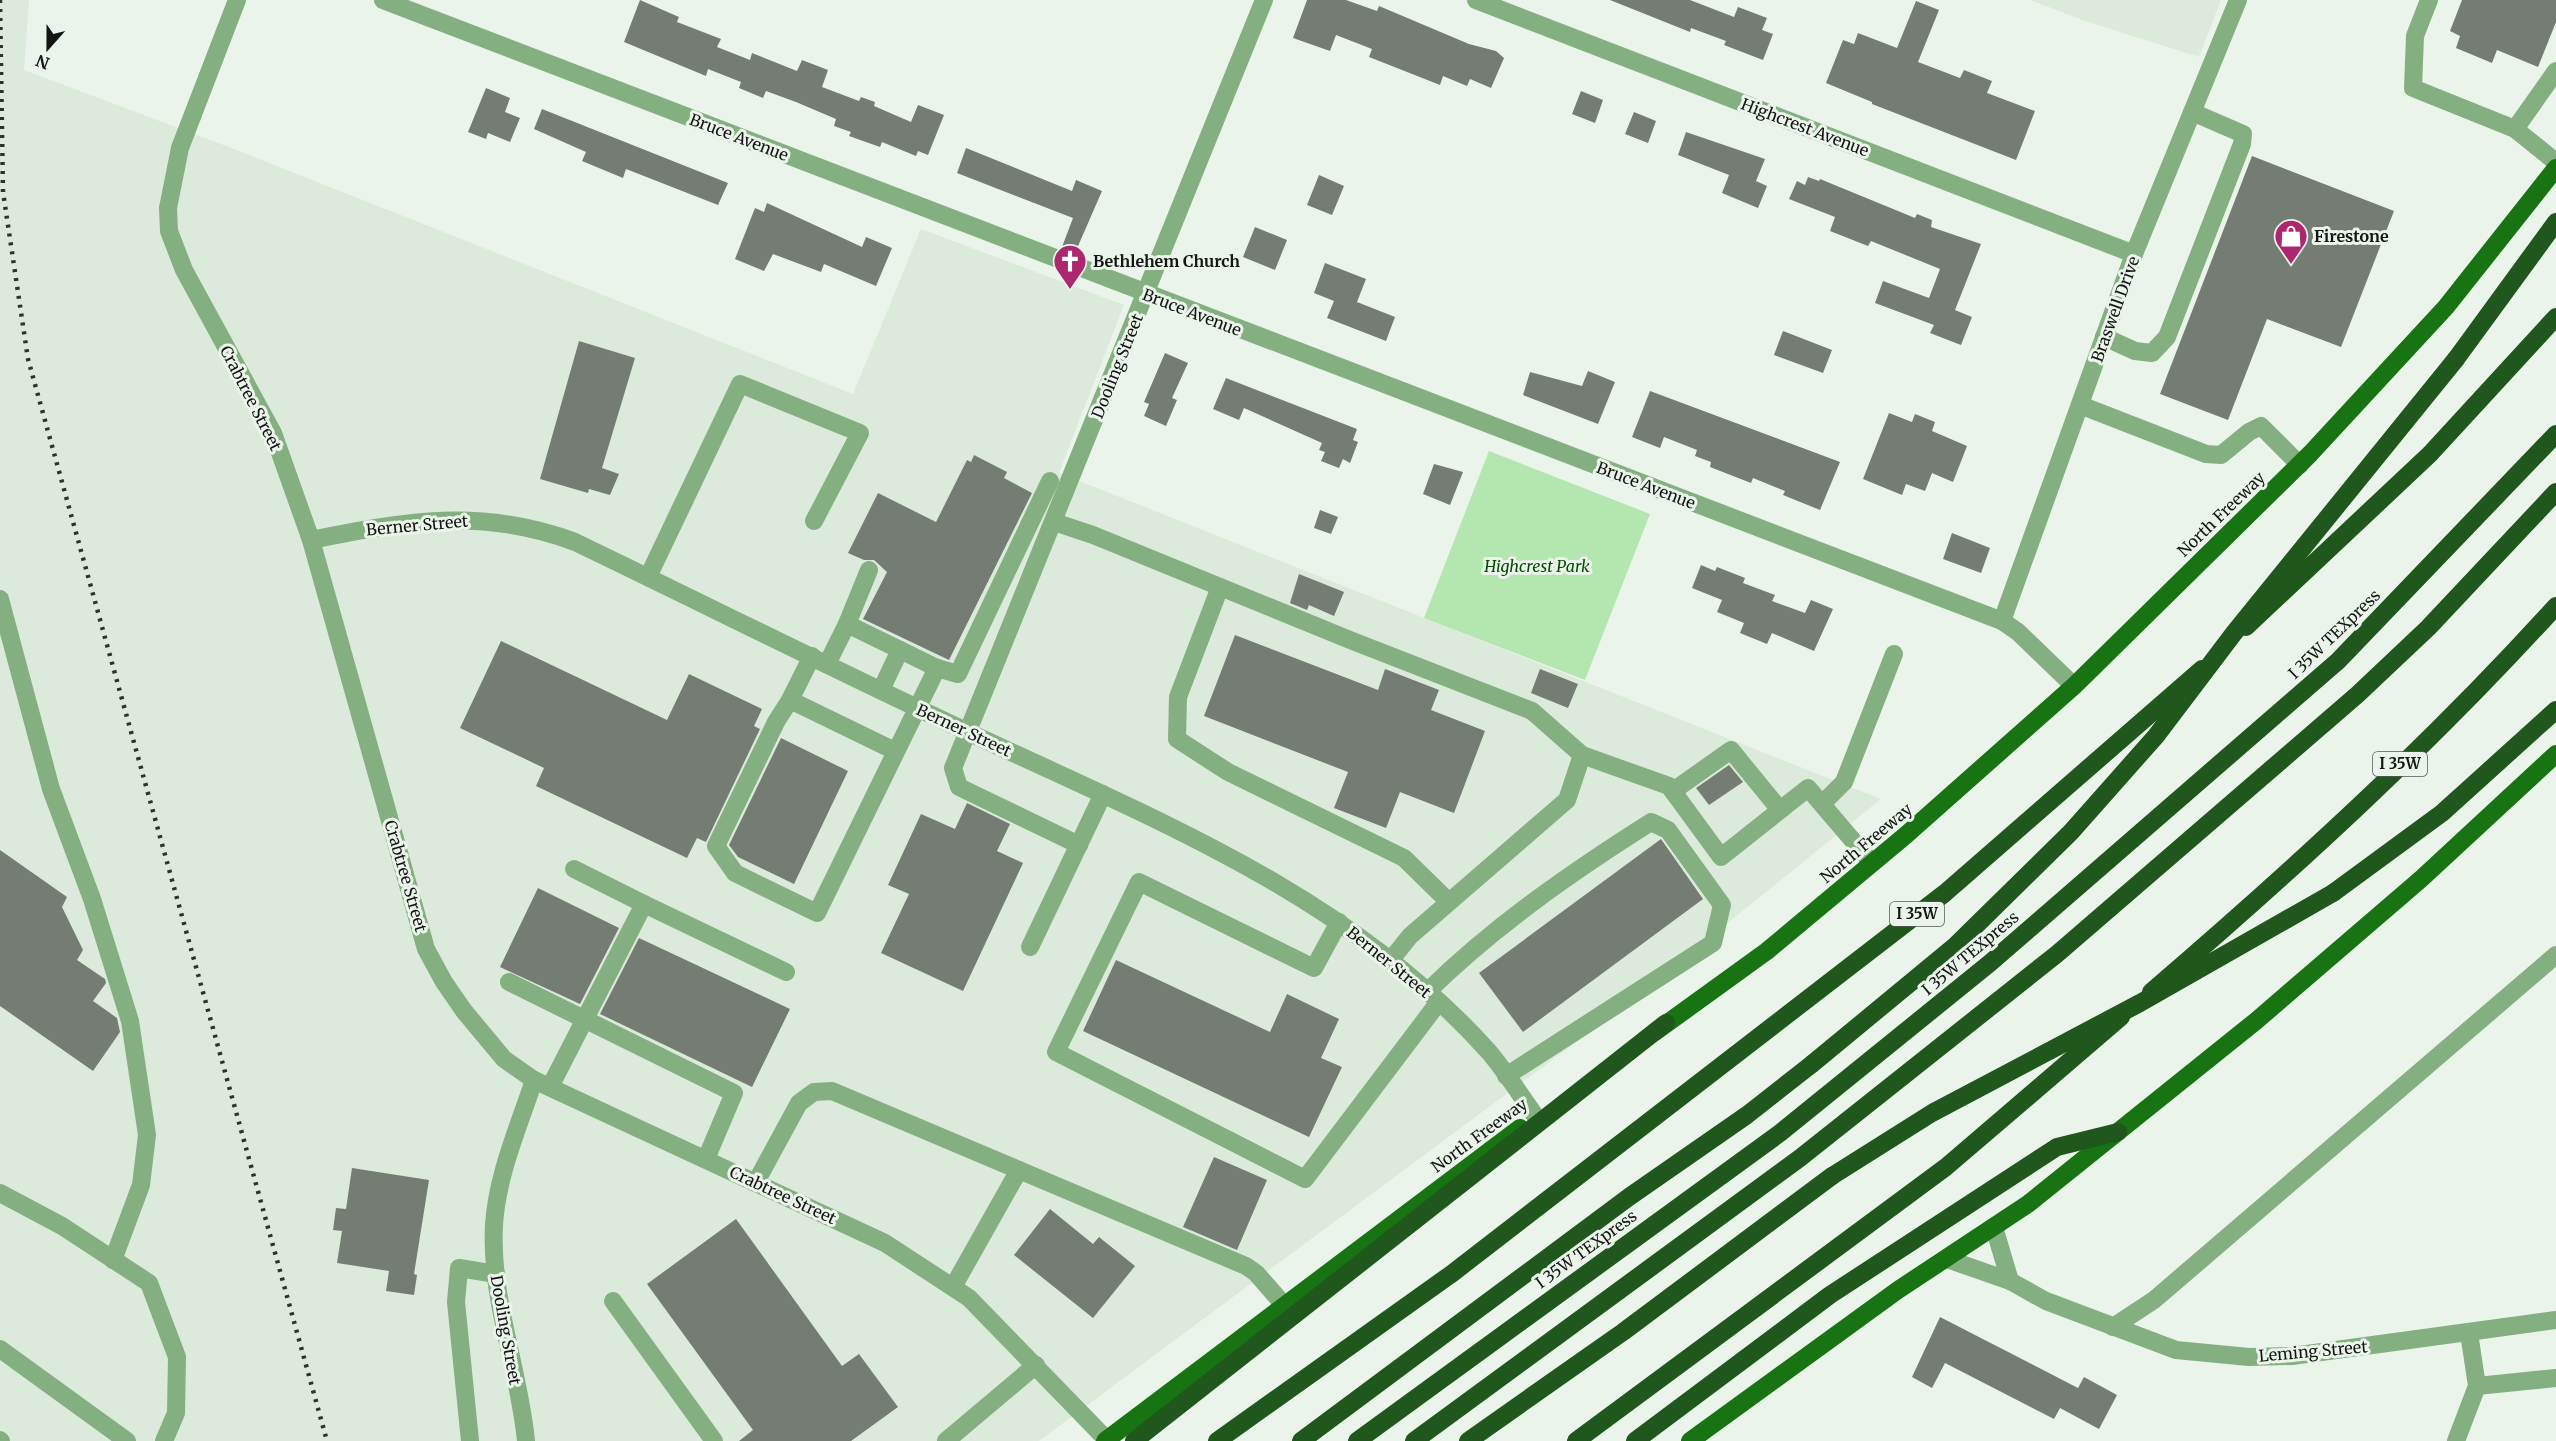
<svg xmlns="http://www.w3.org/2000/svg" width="2556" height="1441" viewBox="0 0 2556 1441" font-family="Merriweather,serif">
<rect width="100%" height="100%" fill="#ebf4ea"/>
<g fill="#dceadb">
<path d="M0 0H29L24 70 229 147 853 394 921 229 1124 305 1059 473 1881 799 1625 1006 1039 1441H0Z"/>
<path d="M2030 0H2221L2199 57 2088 22Z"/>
</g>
<path fill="#b4e7af" d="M1489 451 1650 514 1585 680 1424 618Z"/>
<g fill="#757c74">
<path d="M640 0 679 17 677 22 721 39 717 47 750 60 752 53 797 71 802 60 828 70 822 87 859 101 861 97 875 102 874 106 911 122 918 105 944 115 928 155 918 151 916 156 882 142 880 147 849 136 851 132 834 126 836 119 796 102 766 91 763 98 739 88 741 82 708 69 706 76 624 42Z"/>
<path d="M1307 0H1346L1377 11 1379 6 1469 44 1496 51 1504 58 1491 88 1470 79 1467 86 1443 76 1440 85 1369 57 1372 49 1336 35 1330 51 1293 38Z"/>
<path d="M1610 0H1690L1734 17 1738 7 1767 18 1762 30 1773 34 1763 60 1724 45 1726 41 1691 28 1690 32Z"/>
<path d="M2462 0H2556V22L2538 67 2497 50 2492 63 2456 48 2460 36 2450 31Z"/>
<path d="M1916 1 1939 10 1918 62 1960 78 1964 70 1992 81 1987 93 2035 111 2016 160 1872 104V102L1826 83 1843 40 1854 44 1858 33 1897 48Z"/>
<path d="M486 88 510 98 505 112 520 118 510 142 488 133 486 139 468 132Z"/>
<path d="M1581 91 1603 100 1595 123 1572 114Z"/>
<path d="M542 109 728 183 718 205 626 169 623 178 582 161 586 152 534 129Z"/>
<path d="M1634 112 1656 121 1648 143 1625 134Z"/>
<path d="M1686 132 1765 159 1756 181 1767 186 1758 208 1722 193 1729 175 1678 155Z"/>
<path d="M966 148 1072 191 1076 180 1102 191 1075 253 1062 247 1073 218 957 173Z"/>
<path d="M2252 156 2394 211 2341 347 2267 319 2228 420 2160 394Z"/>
<path d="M1319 175 1344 186 1332 215 1307 205Z"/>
<path d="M1808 177 1819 181 1820 179 1915 218 1917 214 1932 220 1931 227 1981 244 1955 310 1972 317 1961 345 1930 333 1934 325 1875 303 1883 281 1929 298 1940 269 1871 241 1868 246 1830 231 1835 217 1789 199 1797 181 1805 185Z"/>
<path d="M767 203 862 247 866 237 892 248 876 286 824 264 821 272 773 254 764 271 735 259 755 208 764 212Z"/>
<path d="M1255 227 1287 240 1275 270 1243 257Z"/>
<path d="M1325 263 1366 279 1357 302 1395 317 1386 341 1327 318 1334 301 1314 293Z"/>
<path d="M1783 331 1832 350 1823 373 1774 355Z"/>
<path d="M579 341 635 358 602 468 619 474 610 495 589 489 588 493 540 479Z"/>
<path d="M1165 353 1188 363 1172 398 1177 400 1166 426 1144 416 1149 404 1144 402Z"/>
<path d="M1588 371 1615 382 1598 424 1523 395 1530 372 1582 386Z"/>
<path d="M1226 378 1357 429 1353 440 1358 442 1350 463 1343 459 1339 468 1321 461 1325 452 1319 450 1322 443 1244 408 1239 420 1213 409Z"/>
<path d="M1650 391 1840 462 1820 510 1783 495 1785 491 1753 478 1751 483 1710 467 1711 462 1695 456 1697 450 1664 437 1660 448 1632 437Z"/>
<path d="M1889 413 1912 422 1915 414 1935 422 1932 431 1967 446 1953 482 1932 473 1925 491 1906 484 1902 495 1863 479Z"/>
<path d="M974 455 1007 472 1004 478 1032 493 949 660 863 619 887 572 874 560H864L848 553 878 493 936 522 967 460 971 462Z"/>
<path d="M1434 464 1463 472 1450 505 1423 494Z"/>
<path d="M1320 510 1338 517 1331 534 1314 528Z"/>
<path d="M1952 533 1990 548 1981 573 1943 559Z"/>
<path d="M1701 565 1715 571 1717 567 1745 578 1743 583 1775 595 1772 601 1805 613 1811 600 1833 609 1814 651 1772 633 1767 644 1740 633 1744 623 1717 612 1722 600 1692 588Z"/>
<path d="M1299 574 1344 592 1334 616 1309 605 1307 610 1290 603Z"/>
<path d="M1235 635 1378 690 1385 669 1439 690 1431 710 1485 731 1454 813 1400 792 1386 828 1334 808 1348 772 1204 716Z"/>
<path d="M501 641 667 720 689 674 762 709 754 726 760 729 706 842 697 838 687 858 536 786 544 768 460 728Z"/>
<path d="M1540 669 1578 684 1568 708 1531 693Z"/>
<path d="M781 738 848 771 794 884 738 857 729 845Z"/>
<path d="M1729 765 1743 782 1709 805 1696 788Z"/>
<path d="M967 803 1010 824 997 851 1023 863 963 991 881 953 909 894 888 885 921 814 955 829Z"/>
<path d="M1661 839 1703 899 1523 1032 1479 973Z"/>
<path d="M0 850 67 897 62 907 83 950 77 960 105 979 106 983 93 1001 117 1018 120 1032 93 1071 0 1006Z"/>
<path d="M538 888 619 928 580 1004 500 967Z"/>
<path d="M639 938 790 1009 752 1087 600 1014Z"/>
<path d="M1116 960 1270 1032 1287 994 1339 1019 1321 1058 1342 1067 1309 1137 1083 1031Z"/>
<path d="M1214 1157 1267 1180 1237 1250 1183 1227Z"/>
<path d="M352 1168 429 1180 414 1274 417 1275 414 1295 386 1291 389 1271 337 1263 342 1231 333 1230 336 1208 346 1209Z"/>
<path d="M1050 1209 1093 1244 1099 1237 1135 1266 1093 1318 1014 1255Z"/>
<path d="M736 1219 842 1366 859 1354 898 1407 851 1441H739L753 1430 647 1284Z"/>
<path d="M1940 1317 2078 1388 2084 1377 2117 1395 2099 1429 2060 1408 2054 1419 1945 1363 1932 1388 1912 1377Z"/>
</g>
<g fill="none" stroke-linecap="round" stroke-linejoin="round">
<g stroke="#84af80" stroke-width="18">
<path d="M237 0 180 148 168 208 169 231 184 270 273 433 311 540 426 949 444 982 464 1011 504 1059 534 1080 885 1243 969 1298 1107 1440"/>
<path d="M383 0 2002 621 2018 632 2074 686"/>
<path d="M1476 0 2134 254"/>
<path d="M2429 0 2415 36 2413 88 2515 129 2556 162"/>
<path d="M2515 129 2556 71"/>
<path d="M2104 337 2135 351 2152 353 2167 337 2242 144 2243 134 2192 112"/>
<path d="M2080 405 2206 454 2221 455 2249 432 2261 426 2300 465"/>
<path d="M1054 522 1093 535 1350 640 1532 711 1582 755 1567 800 1410 936 1390 961"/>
<path d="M311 540C405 521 482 507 575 542 706 605 837 671 970 733 1154 819 1350 896 1489 1052 1506 1072 1521 1096 1536 1117"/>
<path d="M648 577 740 384 860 433 814 521"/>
<path d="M1220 587 1178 697 1177 739 1228 772 1404 858 1449 902"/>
<path d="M0 599 51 789 92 899 130 1021 147 1135 141 1185 113 1260"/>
<path d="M2002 621 2134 254 2238 0"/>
<path d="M812 656 790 700 895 751"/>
<path d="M827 664 847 624"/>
<path d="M937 668 958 674 1050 481"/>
<path d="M881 690 900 650"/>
<path d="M790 700 776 722 716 846 735 873 817 913 937 668 847 624 869 570"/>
<path d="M1582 755 1669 786 1721 857 1808 788 1872 863"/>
<path d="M1673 791 1731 750 1780 810"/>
<path d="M1822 804 1844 782 1894 654"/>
<path d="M1079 845 959 787 953 768 1264 0"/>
<path d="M574 869 644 904"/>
<path d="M1339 922 1314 968 1139 882 1056 1052 1305 1179 1438 1003"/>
<path d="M1030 947 1103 794"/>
<path d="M509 982 734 1093 706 1159"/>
<path d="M1427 992C1494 926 1572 872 1651 822L1668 830 1722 905 1713 943 1506 1076"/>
<path d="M550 1087 644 904 786 972"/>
<path d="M756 1182 799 1103 814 1092 832 1091 1246 1266 1256 1273 1284 1305"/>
<path d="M0 1193 62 1226 149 1283 177 1357 176 1413 164 1441"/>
<path d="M1994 1227 2010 1281"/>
<path d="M1947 1259 2010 1281 2046 1301 2176 1350 2249 1357 2292 1356 2556 1320"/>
<path d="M953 1287 1019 1170"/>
<path d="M613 1301 714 1441"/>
<path d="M2113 1327 2154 1300 2556 955"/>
<path d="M0 1349 127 1441"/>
<path d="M2477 1386 2556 1378"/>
<path d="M0 1440 1 1441"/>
<path d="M470 1441 456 1302 459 1268 496 1274"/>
<path d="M526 1441C519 1368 490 1299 494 1225 497 1175 519 1126 534 1080"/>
<path d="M946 1441 1036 1365"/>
<path d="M2456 1441 2477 1386 2469 1333"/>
</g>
<g stroke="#187413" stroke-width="18">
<path d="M1655 1032 1767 951 1906 835 2074 686 2310 454 2446 307 2556 168"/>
<path d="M1105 1441 1520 1128"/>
<path d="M1690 1441 1898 1290 2028 1204 2256 1021 2421 879 2556 754"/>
</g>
<g stroke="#1f571c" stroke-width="18">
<path d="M2456 359 2556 222"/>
<path d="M2246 627 2430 454 2556 317"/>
<path d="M2333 893 2442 813 2556 710"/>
<path d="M2151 992C2292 871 2431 744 2556 606"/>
<path d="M1134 1441 1666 1023"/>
<path d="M1217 1441 1450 1275 1945 893 2202 669"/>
<path d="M1301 1441 1629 1197 1747 1115 1812 1064"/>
<path d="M1357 1441 1780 1133 1990 963 2338 661 2556 434"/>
<path d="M1414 1441 1800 1158 2057 954 2357 695 2428 628 2556 492"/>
<path d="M1468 1441 1623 1332 1832 1176"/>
<path d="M1576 1441 1946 1167 2121 1017"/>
<path d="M1635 1441 1830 1295 2057 1147 2118 1132"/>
</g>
<path stroke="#2e322e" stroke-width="4.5" stroke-dasharray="3 6" stroke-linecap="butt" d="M0 0 3 192 28 359 327 1441"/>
<g stroke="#1f571c" stroke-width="18">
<path d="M1812 1064 1955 946 2071 832 2156 736 2234 633 2456 359"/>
<path d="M1832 1176 1932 1113 2140 1003 2333 893"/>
</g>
</g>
<defs>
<symbol id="shop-pin" viewBox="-11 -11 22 30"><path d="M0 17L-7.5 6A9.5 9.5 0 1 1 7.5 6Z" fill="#ac2770" stroke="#ebf4ea"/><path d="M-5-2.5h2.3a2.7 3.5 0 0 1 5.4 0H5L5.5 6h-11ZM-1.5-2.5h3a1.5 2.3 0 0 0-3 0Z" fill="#fff"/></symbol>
<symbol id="church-pin" viewBox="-11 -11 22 30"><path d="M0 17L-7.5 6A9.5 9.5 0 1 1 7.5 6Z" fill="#ac2770" stroke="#ebf4ea"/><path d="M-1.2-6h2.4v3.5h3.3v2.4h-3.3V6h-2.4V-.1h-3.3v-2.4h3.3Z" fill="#fff"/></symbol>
</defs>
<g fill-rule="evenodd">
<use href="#shop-pin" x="2272" y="217" width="38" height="52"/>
<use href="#church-pin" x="1051" y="242" width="38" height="52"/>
</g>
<g text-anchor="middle" stroke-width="6" stroke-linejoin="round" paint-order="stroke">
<g fill="#ebf4ea" stroke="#545954" stroke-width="1.5">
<rect x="2373" y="752" width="54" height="24" rx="4.5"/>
<rect x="1890" y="902" width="54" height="24" rx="4.5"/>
</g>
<g font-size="15" font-weight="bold" fill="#131613">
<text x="2400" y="769">I 35W</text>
<text x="1917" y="919">I 35W</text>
</g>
<g font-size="16" fill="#131613" stroke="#ebf4ea">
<text transform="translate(1805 127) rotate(21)" y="6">Highcrest Avenue</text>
<text transform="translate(739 137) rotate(21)" y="6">Bruce Avenue</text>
<text transform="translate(2115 309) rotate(-70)" y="6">Braswell Drive</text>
<text transform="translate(1192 312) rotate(21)" y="6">Bruce Avenue</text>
<text transform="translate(1117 366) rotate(-68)" y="6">Dooling Street</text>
<text transform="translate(251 398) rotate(63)" y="6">Crabtree Street</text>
<text transform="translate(1646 485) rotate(21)" y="6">Bruce Avenue</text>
<text transform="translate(2221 514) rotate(-44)" y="6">North Freeway</text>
<text transform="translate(417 525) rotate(-5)" y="6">Berner Street</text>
<text transform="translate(2334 634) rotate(-44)" y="6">I 35W TEXpress</text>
<text transform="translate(964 730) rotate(25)" y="6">Berner Street</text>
<text transform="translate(1866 843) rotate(-40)" y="6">North Freeway</text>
<text transform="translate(406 876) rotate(74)" y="6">Crabtree Street</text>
<text transform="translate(1970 953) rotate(-40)" y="6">I 35W TEXpress</text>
<text transform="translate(1389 962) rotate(39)" y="6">Berner Street</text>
<text transform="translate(1479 1135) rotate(-36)" y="6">North Freeway</text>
<text transform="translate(783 1195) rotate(25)" y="6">Crabtree Street</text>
<text transform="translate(1586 1249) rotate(-36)" y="6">I 35W TEXpress</text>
<text transform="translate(506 1330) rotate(80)" y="6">Dooling Street</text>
<text transform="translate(2313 1351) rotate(-5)" y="6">Leming Street</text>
</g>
<g font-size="16" font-weight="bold" fill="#131613" stroke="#ebf4ea" text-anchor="start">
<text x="2314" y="242">Firestone</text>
<text x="1093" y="267">Bethlehem Church</text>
</g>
<g font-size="16" font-style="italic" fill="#054c02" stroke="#ebf4ea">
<text x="1537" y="572">Highcrest Park</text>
</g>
</g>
<g transform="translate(48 48) rotate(201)" stroke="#ebf4ea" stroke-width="4.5" paint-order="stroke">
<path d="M0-4.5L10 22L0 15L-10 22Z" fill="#131613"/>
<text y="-9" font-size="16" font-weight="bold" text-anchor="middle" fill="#131613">N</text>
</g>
</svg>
